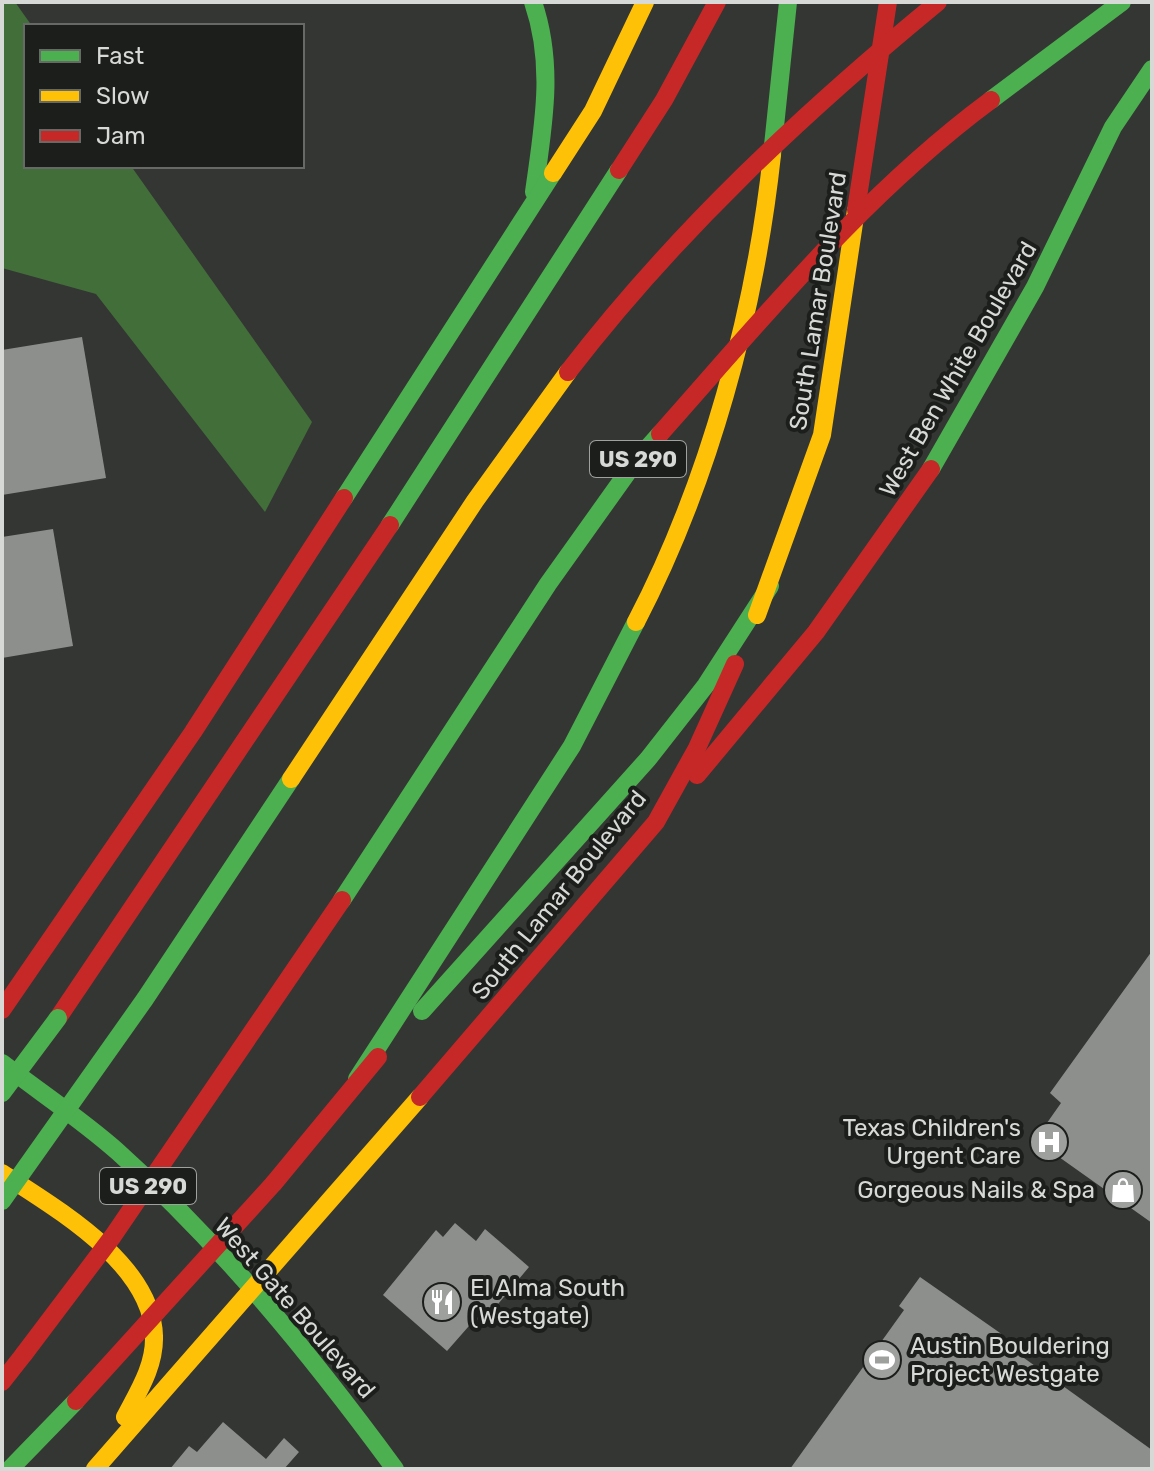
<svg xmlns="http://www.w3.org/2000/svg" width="1154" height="1471" viewBox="0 0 1154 1471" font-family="Rubik,sans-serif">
<rect width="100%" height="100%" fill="#343633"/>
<path fill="#426e3a" d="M2 2H15L32 26H26V166H131L312 422 265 512 96 294 2 268Z"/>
<g fill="#8d8f8d">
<path d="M82 337 106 478 2 495V350Z"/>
<path d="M53 529 73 646 2 658V537Z"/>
<path d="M1152 951V1223L1035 1140 1061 1103 1050 1093Z"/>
<path d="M455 1223 476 1241 485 1229 529 1267 488 1316 485 1313 479 1321 476 1318 447 1351 383 1295 436 1230 443 1237Z"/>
<path d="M920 1277 1003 1335 999 1340 1152 1450V1469H790L904 1310 899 1306Z"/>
<path d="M223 1422 266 1459 284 1438 299 1452 284 1469H170L189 1446 197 1452Z"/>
</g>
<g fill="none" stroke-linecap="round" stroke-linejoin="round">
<g stroke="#4caf50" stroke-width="18">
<path d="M533 2C555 66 543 127 534 192"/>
<path d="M772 155 788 2"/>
<path d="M931 469 1035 287 1113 127 1152 69"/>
<path d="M344 498 553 173"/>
<path d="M390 525 619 170"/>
<path d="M422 1011 648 759 706 685 770 586"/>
<path d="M2 1063C41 1093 82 1120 118 1152 223 1246 312 1356 395 1469"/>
<path d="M357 1079 572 746 636 622"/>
<path d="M10 1469 76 1401"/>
</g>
<g stroke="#ffc107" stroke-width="18">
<path d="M553 173 593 111 645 2"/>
<path d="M757 615 822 435 856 210"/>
<path d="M636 622C709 482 755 312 772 155"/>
<path d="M2 1173C55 1208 152 1263 154 1336 155 1366 138 1392 125 1417"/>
<path d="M95 1469 420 1097"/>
</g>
<g stroke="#c62828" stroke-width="18">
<path d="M619 170 664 100 717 2"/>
<path d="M856 210 888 2"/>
<path d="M697 775 816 632 931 469"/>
<path d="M2 1010 193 732 344 498"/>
<path d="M58 1018 390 525"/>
<path d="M420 1097 656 822 697 748 735 664"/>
<path d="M274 1183 378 1057"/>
<path d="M2 1382 24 1354"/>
</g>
<g stroke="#4caf50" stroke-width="18">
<path d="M991 100 1122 2"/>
<path d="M342 900 548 584 635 462 660 434"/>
<path d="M2 1093 58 1018"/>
<path d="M2 1201 145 999 291 779"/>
</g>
<path stroke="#ffc107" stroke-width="18" d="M291 779 475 501 568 372"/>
<g stroke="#c62828" stroke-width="18">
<path d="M568 372C675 233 803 113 938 2"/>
<path d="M660 434C764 317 864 194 991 100"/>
<path d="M24 1354 113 1236 342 900"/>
<path d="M76 1401 274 1183"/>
</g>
</g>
<defs>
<symbol id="hospital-disc" viewBox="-11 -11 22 22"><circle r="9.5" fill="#9da09d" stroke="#1c1e1c"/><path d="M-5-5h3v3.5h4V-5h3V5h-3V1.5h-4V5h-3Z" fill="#fff"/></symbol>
<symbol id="shop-disc" viewBox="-11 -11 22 22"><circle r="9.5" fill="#9da09d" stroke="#1c1e1c"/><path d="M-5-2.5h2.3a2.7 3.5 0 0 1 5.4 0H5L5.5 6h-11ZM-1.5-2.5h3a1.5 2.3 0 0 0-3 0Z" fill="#fff"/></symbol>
<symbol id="restaurant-disc" viewBox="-11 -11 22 22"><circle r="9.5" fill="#9da09d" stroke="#1c1e1c"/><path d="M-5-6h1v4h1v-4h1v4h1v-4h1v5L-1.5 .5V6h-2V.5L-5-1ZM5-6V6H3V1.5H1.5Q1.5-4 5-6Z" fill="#fff"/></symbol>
<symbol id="stadium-disc" viewBox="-11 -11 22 22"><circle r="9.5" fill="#9da09d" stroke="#1c1e1c"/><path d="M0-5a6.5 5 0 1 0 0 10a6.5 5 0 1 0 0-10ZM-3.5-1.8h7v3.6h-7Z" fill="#fff"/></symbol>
</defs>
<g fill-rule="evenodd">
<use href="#hospital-disc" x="1027" y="1120" width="44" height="44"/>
<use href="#shop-disc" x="1101" y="1168" width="44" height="44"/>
<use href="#restaurant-disc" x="420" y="1280" width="44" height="44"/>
<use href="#stadium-disc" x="860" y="1338" width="44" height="44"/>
</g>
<g text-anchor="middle" stroke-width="8" stroke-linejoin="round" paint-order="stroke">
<g fill="#1c1e1c" stroke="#9ea19e" stroke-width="2">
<rect x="590" y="441" width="96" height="36" rx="6"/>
<rect x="100" y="1168" width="96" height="36" rx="6"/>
</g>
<g font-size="22" font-weight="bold" fill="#d6d9d6">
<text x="638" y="467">US 290</text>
<text x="148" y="1194">US 290</text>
</g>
<g font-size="24" fill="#d6d9d6" stroke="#1c1e1c">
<text transform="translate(818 301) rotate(-81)" y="8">South Lamar Boulevard</text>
<text transform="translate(958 369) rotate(-60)" y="8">West Ben White Boulevard</text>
<text transform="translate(559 895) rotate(-51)" y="8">South Lamar Boulevard</text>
<text transform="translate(295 1308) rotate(49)" y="8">West Gate Boulevard</text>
</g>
<g font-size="24" fill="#d6d9d6" stroke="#1c1e1c" text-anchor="end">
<text x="1021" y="1136">Texas Children's<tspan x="1021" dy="28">Urgent Care</tspan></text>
<text x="1095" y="1198">Gorgeous Nails &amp; Spa</text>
<text x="470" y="1296" text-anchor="start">El Alma South<tspan x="470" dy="28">(Westgate)</tspan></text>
<text x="910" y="1354" text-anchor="start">Austin Bouldering<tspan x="910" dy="28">Project Westgate</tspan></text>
</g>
</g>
<rect width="1154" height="1471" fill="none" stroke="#d6d9d6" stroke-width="8"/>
<rect x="24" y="24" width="280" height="144" fill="#1c1e1c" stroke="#666966" stroke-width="2"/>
<rect x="40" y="50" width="40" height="12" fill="#4caf50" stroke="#666966" stroke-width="2"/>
<text x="96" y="64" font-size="24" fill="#d6d9d6">Fast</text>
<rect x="40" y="90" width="40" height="12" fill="#ffc107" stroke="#666966" stroke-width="2"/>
<text x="96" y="104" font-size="24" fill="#d6d9d6">Slow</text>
<rect x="40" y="130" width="40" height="12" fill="#c62828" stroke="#666966" stroke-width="2"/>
<text x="96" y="144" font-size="24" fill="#d6d9d6">Jam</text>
</svg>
